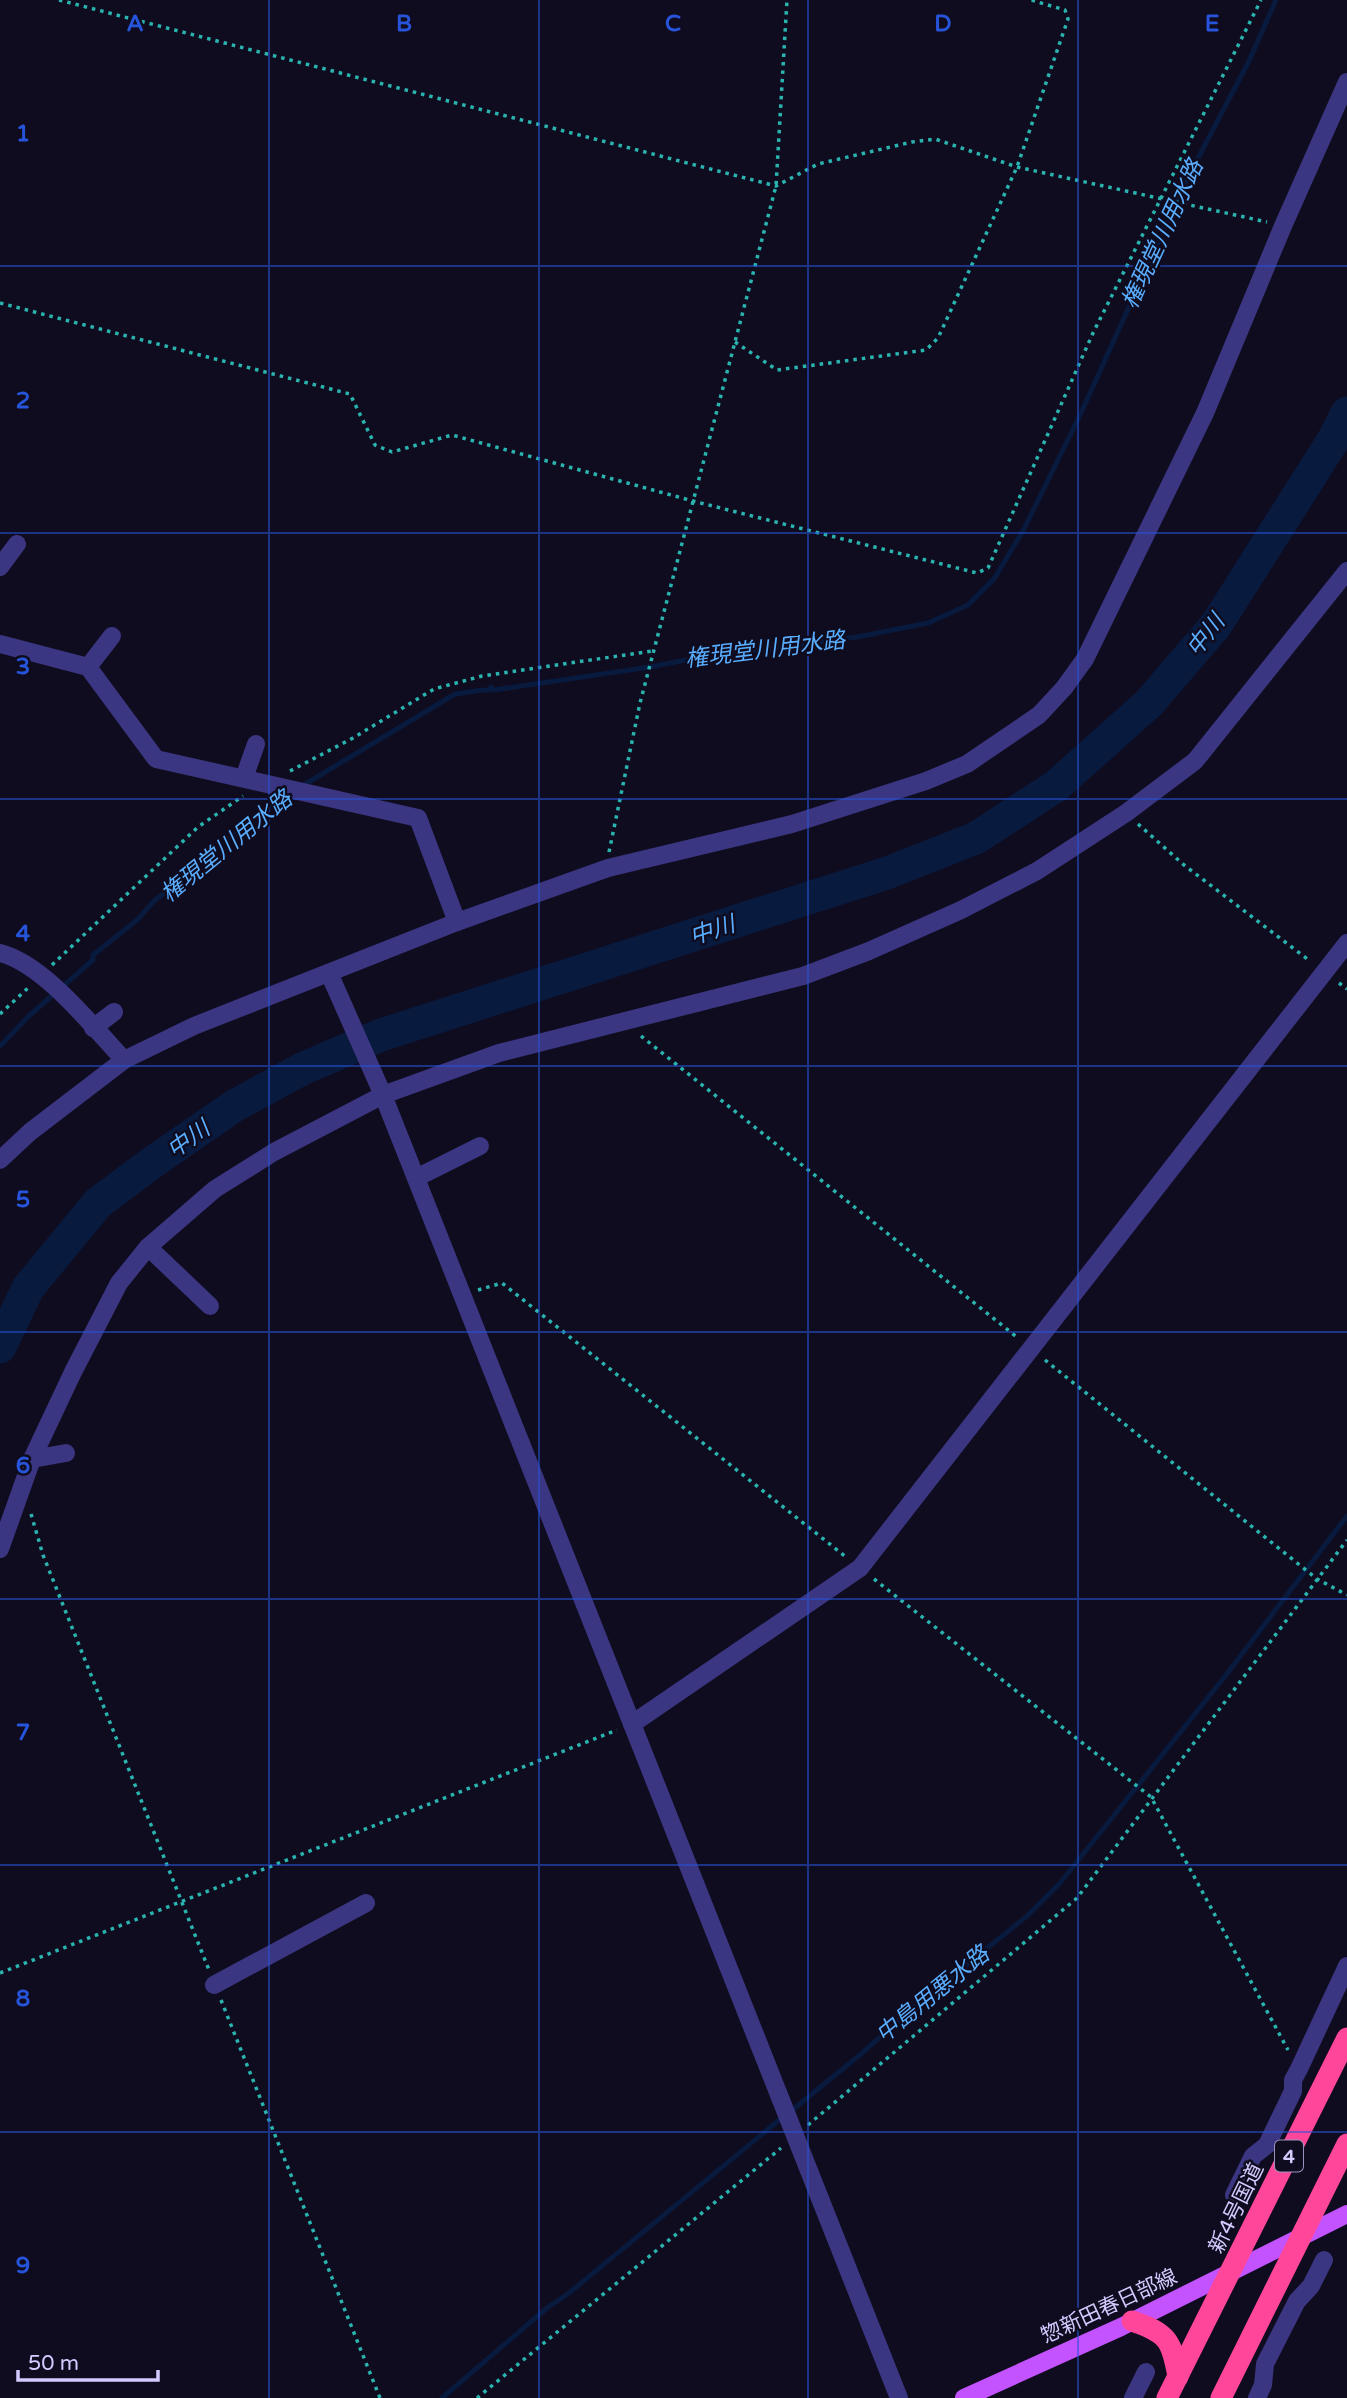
<svg xmlns="http://www.w3.org/2000/svg" width="1347" height="2398" viewBox="0 0 1347 2398" font-family="'Varela Round','Noto Sans JP',sans-serif">
<rect width="100%" height="100%" fill="#100c20"/>
<g fill="none" stroke-linecap="round" stroke-linejoin="round">
<g stroke="#081a3e" stroke-width="5">
<path d="M302 786 455 694C468 693 478 689 490 690L491 687 494 690 650 667 742 649 760 650 857 637 928 623 968 605 994 579 1024 529 1081 413 1186 181 1249 61 1276 0"/>
<path d="M0 1046 30 1015 93 960V955L137 920 153 902 274 802 287 794"/>
<path d="M791 2111 861 2054 908 2012 1027 1916 1060 1883 1226 1675 1347 1516"/>
<path d="M442 2398 547 2308 569 2293 783 2117"/>
</g>
<path stroke="#081a3e" stroke-width="33" d="M0 1347 28 1288 98 1203 153 1162 234 1106 302 1069 381 1035 887 873 976 838 1056 786 1149 703 1216 625 1332 442 1347 413"/>
<g stroke="#2ab4b0" stroke-width="3.5" stroke-dasharray="3.5 5" stroke-linecap="butt">
<path d="M59 0 776 186 818 164 912 142 935 139 1017 167 1267 222"/>
<path d="M0 303 350 394 375 445 392 452 452 435 693 501 977 573 988 568 1093 333 1261 0"/>
<path d="M735 342 777 370 926 350 938 338 1017 167 1068 19 1065 10 1031 0"/>
<path d="M290 771 353 738 434 689 482 676 652 651"/>
<path d="M1138 824 1184 865 1310 961"/>
<path d="M609 852 640 703 776 186 787 0"/>
<path d="M52 965 198 827 243 796"/>
<path d="M1339 983 1347 989"/>
<path d="M0 1014 29 987"/>
<path d="M641 1036 1018 1338"/>
<path d="M478 1290 502 1283 846 1557"/>
<path d="M1045 1360 1317 1579 1347 1595"/>
<path d="M31 1514 43 1555 209 1970"/>
<path d="M874 1579 1151 1797 1288 2050"/>
<path d="M0 1973 617 1730"/>
<path d="M221 2000 380 2398"/>
<path d="M808 2125 1077 1898 1347 1540"/>
<path d="M477 2398 781 2148"/>
</g>
<g stroke="#3b3681" stroke-width="18">
<path d="M0 567 17 544"/>
<path d="M0 644 88 667 156 759 418 818 457 922"/>
<path d="M88 667 112 636"/>
<path d="M244 778 256 744"/>
<path d="M0 953C44 964 93 1027 124 1060"/>
<path d="M329 973 383 1095 899 2398"/>
<path d="M93 1028 114 1012"/>
<path d="M0 1160 30 1132 124 1060 194 1026 457 922 608 868 792 824 926 781 967 764 1039 715 1064 688 1085 659 1205 413 1283 226 1347 82"/>
<path d="M416 1178 480 1146"/>
<path d="M148 1247 210 1306"/>
<path d="M32 1459 66 1453"/>
<path d="M0 1549 32 1459 73 1372 119 1283 148 1247 215 1189 274 1152 383 1095 499 1053 803 976 869 951 961 910 1037 871 1126 813 1195 761 1347 571"/>
<path d="M632 1724 860 1568 1347 943"/>
<path d="M214 1985 366 1903"/>
<path d="M1234 2195 1253 2156 1267 2145 1293 2091V2080L1299 2069 1347 1966"/>
<path d="M1133 2398 1146 2372"/>
<path d="M1257 2398 1263 2385 1265 2364 1297 2301 1311 2286 1324 2260"/>
</g>
<path stroke="#c352ff" stroke-width="18" d="M964 2398 1121 2327 1347 2214"/>
<g stroke="#ff469a" stroke-width="21">
<path d="M1132 2321C1168 2333 1172 2341 1178 2377"/>
<path d="M1167 2398 1347 2038"/>
<path d="M1221 2398 1347 2144"/>
</g>
</g>
<path fill="none" stroke="#2654da" stroke-width="2" stroke-opacity="0.55" d="M269 0V2398M539 0V2398M808 0V2398M1078 0V2398M0 266H1347M0 533H1347M0 799H1347M0 1066H1347M0 1332H1347M0 1599H1347M0 1865H1347M0 2132H1347"/>
<g text-anchor="middle" stroke-width="5" stroke-linejoin="round" paint-order="stroke">
<rect fill="#100c20" stroke="#9892bc" stroke-width="2" x="1275" y="2140.5" width="28" height="31" rx="5"/>
<g font-size="19" font-weight="bold" fill="#d3cbff">
<text x="1289" y="2163">4</text>
</g>
<g font-size="21" fill="#d3cbff" stroke="#100c20">
<text transform="translate(1236 2208) rotate(-64)" y="7">新4号国道</text>
<text transform="translate(1109 2306) rotate(-25)" y="7">惣新田春日部線</text>
</g>
<g font-size="23" font-style="italic" fill="#59aeff" stroke="#100c20">
<text transform="translate(1162 234) rotate(-65)" y="8">権現堂川用水路</text>
<text transform="translate(1205 635) rotate(-52)" y="8">中川</text>
<text transform="translate(765 649) rotate(-7)" y="8">権現堂川用水路</text>
<text transform="translate(226 846) rotate(-39)" y="8">権現堂川用水路</text>
<text transform="translate(712 930) rotate(-18)" y="8">中川</text>
<text transform="translate(188 1139) rotate(-36)" y="8">中川</text>
<text transform="translate(932 1994) rotate(-39)" y="8">中島用悪水路</text>
</g>
</g>
<g font-size="23" text-anchor="middle" font-weight="bold" fill="#2654da" stroke="#100c20" stroke-width="5" stroke-linejoin="round" paint-order="stroke">
<text x="135" y="31">A</text>
<text x="404" y="31">B</text>
<text x="673" y="31">C</text>
<text x="943" y="31">D</text>
<text x="1212" y="31">E</text>
<text x="23" y="141">1</text>
<text x="23" y="408">2</text>
<text x="23" y="674">3</text>
<text x="23" y="941">4</text>
<text x="23" y="1207">5</text>
<text x="23" y="1473">6</text>
<text x="23" y="1740">7</text>
<text x="23" y="2006">8</text>
<text x="23" y="2273">9</text>
</g>
<path d="M18 2370v10h140v-10" fill="none" stroke="#d3cbff" stroke-width="3.5"/>
<text x="28" y="2370" font-size="21" fill="#d3cbff" stroke="#100c20" stroke-width="5" paint-order="stroke">50 m</text>
</svg>
